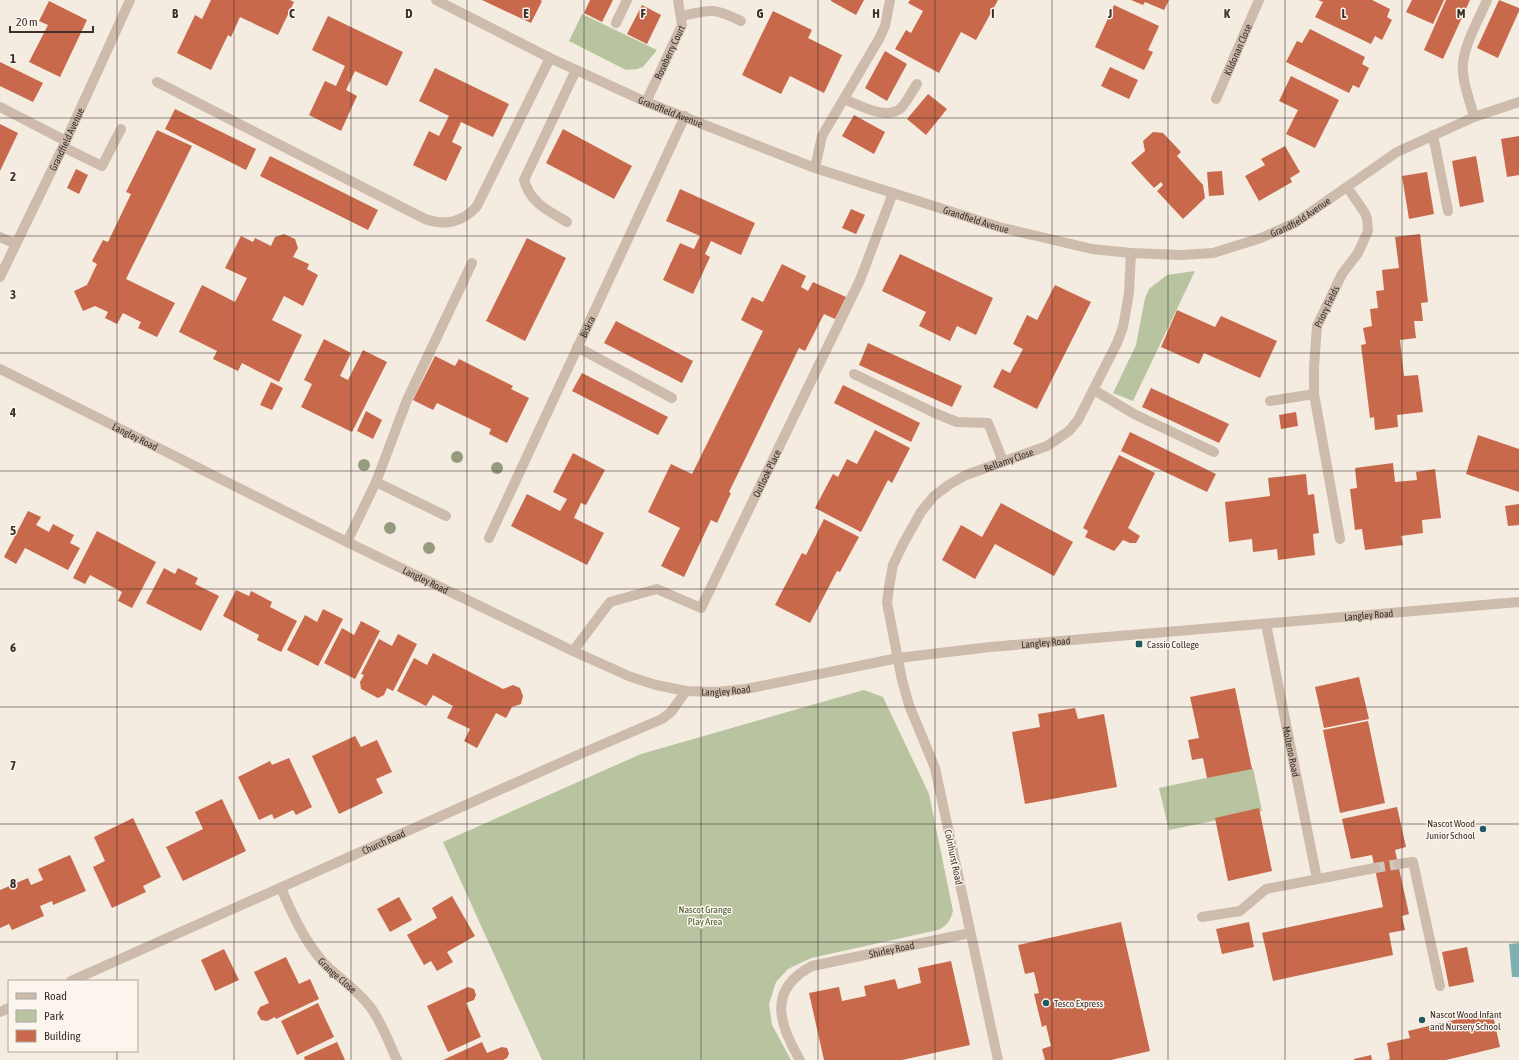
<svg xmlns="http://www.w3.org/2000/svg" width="1519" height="1060" viewBox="0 0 1519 1060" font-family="'Asap Condensed',sans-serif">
<rect width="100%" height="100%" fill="#f4ebe1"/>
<g fill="#b8c4a0">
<path d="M582 14 657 50 643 67 637 69 626 70 569 41Z"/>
<path d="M1195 271 1133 401 1113 393 1136 345 1145 298 1149 289 1167 275Z"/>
<path d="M864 690 883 697 929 794 953 911C950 921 948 925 938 930L811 958 788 969 776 982 769 1004 772 1025 791 1060H542L443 842 641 754Z"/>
<path d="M1253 768 1262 811 1169 830 1159 788Z"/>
</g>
<path fill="#7fb0b2" d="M1519 943V977H1512L1509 944Z"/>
<g fill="#c8694b">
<path d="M211 0H290L294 2 278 35 240 17 231 37 228 35 211 70 177 53 195 15 202 19Z"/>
<path d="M482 0H540L542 1 531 23Z"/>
<path d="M590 0H613L602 22 584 13Z"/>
<path d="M831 0H864L856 15 831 1Z"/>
<path d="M910 0H998L976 40 961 32 939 73 895 49 906 30 911 33 923 11 908 3Z"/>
<path d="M1131 0H1169L1164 10 1145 2 1143 5Z"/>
<path d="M1318 0H1372L1390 9 1387 17 1392 20 1382 40 1375 36 1371 44 1315 17 1323 2Z"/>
<path d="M1412 0H1444L1433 24 1406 12Z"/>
<path d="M1446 0H1470L1443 59 1424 50Z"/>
<path d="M1499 0 1519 8V11L1498 58 1477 48Z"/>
<path d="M49 1 87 20 60 77 29 62 48 25 39 21Z"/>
<path d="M642 5 661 15 647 44 627 34Z"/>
<path d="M1114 5 1159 26 1148 50 1153 52 1144 70 1095 47Z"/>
<path d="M773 11 812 30 808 38 842 55 824 93 790 76 781 94 742 75Z"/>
<path d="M328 16 403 52 387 86 355 71 346 90 357 96 341 131 309 115 325 81 336 86 345 66 312 50Z"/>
<path d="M1310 29 1365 57 1362 64 1369 68 1359 88 1353 85 1349 93 1286 62 1297 41 1302 43Z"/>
<path d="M885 51 907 64 887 101 865 88Z"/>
<path d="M0 62 43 83 33 102 0 86Z"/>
<path d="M1110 67 1138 80 1129 99 1101 86Z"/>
<path d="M435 68 509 104 493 137 461 122 452 142 462 147 446 181 413 165 429 131 439 136 449 116 419 101Z"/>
<path d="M1291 76 1339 100 1315 148 1286 134 1298 110 1279 101Z"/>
<path d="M928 94 947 109 926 135 907 119Z"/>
<path d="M175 109 256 149 246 170 165 129Z"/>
<path d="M854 115 885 132 874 154 842 136Z"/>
<path d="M0 124 18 133 0 171Z"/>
<path d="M563 129 632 166 614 199 546 163Z"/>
<path d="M157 130 192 146 126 279 175 303 157 337 138 328 141 322 123 313 117 324 105 318 108 312 95 306 83 311 74 291 87 285 97 264 92 261 103 240 108 242 131 194 126 192Z"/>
<path d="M1153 132 1163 133 1181 152 1177 156 1203 185 1205 198 1183 219 1157 191 1163 185 1161 182 1154 188 1131 163 1145 151 1143 141Z"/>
<path d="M1519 136V175L1507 177 1501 139Z"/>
<path d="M1285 146 1300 172 1290 178 1292 182 1259 201 1245 176 1265 165 1261 159Z"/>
<path d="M270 156 378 210 368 230 260 176Z"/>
<path d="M1476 156 1484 202 1460 207 1452 161Z"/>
<path d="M76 169 88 175 79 194 67 188Z"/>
<path d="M1222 171 1224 195 1209 196 1207 172Z"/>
<path d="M1427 172 1434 214 1409 219 1402 176Z"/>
<path d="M680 189 755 223 741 255 711 241 705 254 710 257 693 294 663 280 680 243 694 249 700 236 666 221Z"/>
<path d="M851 209 865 215 856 234 842 228Z"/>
<path d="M284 234 295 239 298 248 293 257 309 264 307 269 318 275 303 306 284 296 272 320 302 335 279 382 242 363 238 371 213 359 217 351 179 332 202 285 235 302 247 278 225 268 241 236 253 242 255 238 271 246 275 237Z"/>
<path d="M1420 234 1428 302 1421 303 1423 321H1414L1416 338 1400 340 1404 376 1418 375 1423 412 1397 415 1398 427 1375 430 1374 417 1370 418 1361 345 1366 344 1363 328 1372 326 1370 309 1378 308 1376 291 1384 290 1382 270 1399 268 1395 237Z"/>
<path d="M527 238 566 258 525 341 486 321Z"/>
<path d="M900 254 993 298 976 335 957 326 950 341 919 326 926 312 882 291Z"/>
<path d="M782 264 806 276 801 287 808 291 813 282 846 297 835 319 824 314 805 351 799 348 729 492 731 493 717 523 711 520 684 577 661 566 680 528 648 512 671 464 692 474 763 331 741 320 752 297 763 302Z"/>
<path d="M1055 285 1091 302 1037 409 993 387 1002 369 1010 373 1023 349 1013 344 1027 315 1037 320Z"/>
<path d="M1177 310 1215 327 1221 316 1277 341 1260 378 1204 353 1199 364 1161 347Z"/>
<path d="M616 321 693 361 682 383 604 343Z"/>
<path d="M324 339 351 353 340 376 348 380 363 350 387 362 352 432 301 407 312 384 304 380Z"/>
<path d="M868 343 962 386 952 407 859 365Z"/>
<path d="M435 356 455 366 459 359 513 386 511 389 529 398 507 443 489 434 491 429 437 403 433 410 413 400Z"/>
<path d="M582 373 668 417 658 435 572 391Z"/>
<path d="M271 382 283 388 272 410 260 405Z"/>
<path d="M843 385 920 423 911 442 834 403Z"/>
<path d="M1151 388 1229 424 1219 443 1142 407Z"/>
<path d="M366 411 382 420 373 439 357 431Z"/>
<path d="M1296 412 1298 426 1281 429 1279 415Z"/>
<path d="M875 430 910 448 892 483 888 480 861 532 815 508 833 474 838 477 847 459 857 464Z"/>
<path d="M1130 432 1216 474 1207 492 1121 451Z"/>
<path d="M1478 435 1519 449V492L1466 474Z"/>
<path d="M573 453 605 470 586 505 581 503 574 518 604 533 587 565 511 526 527 494 560 511 567 499 553 492Z"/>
<path d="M1119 455 1155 473 1128 528 1140 536 1136 543H1130L1123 540 1114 551 1085 537 1088 531 1083 528Z"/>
<path d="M1393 463 1395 482 1417 480 1416 472 1435 469 1441 518 1422 520 1423 533 1401 536 1403 545 1365 550 1362 529 1355 530 1350 489 1357 488 1355 468Z"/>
<path d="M1306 474 1308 495 1314 494 1319 533 1313 534 1315 555 1278 560 1277 549 1253 552 1252 539 1229 542 1225 502 1270 496 1268 478Z"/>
<path d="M1001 503 1073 542 1054 576 995 544 975 579 942 560 961 525 982 537Z"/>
<path d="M1519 504V525L1508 526 1505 506Z"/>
<path d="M28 511 41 517 36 525 49 532 53 524 74 535 70 543 80 548 68 570 25 548 16 564 4 557Z"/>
<path d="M824 519 859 537 840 572 837 571 810 623 775 605 802 553 806 555Z"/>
<path d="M97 531 156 562 132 608 118 601 122 592 90 575 85 584 73 578Z"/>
<path d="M164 568 175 574 178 568 198 578 195 584 219 596 201 631 146 603Z"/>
<path d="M236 590 249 596 251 591 272 602 270 607 297 621 281 652 257 640 259 635 223 616Z"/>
<path d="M323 609 343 619 318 666 287 650 305 615 317 622Z"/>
<path d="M361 621 380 631 355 679 324 663 342 628 354 635Z"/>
<path d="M398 634 417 644 393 691 387 688 384 695 378 698 361 689 360 682 364 675 361 674 379 639 392 646Z"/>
<path d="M433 653 503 689 513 685 520 688 523 696 521 704 512 707 506 718 496 713 477 748 464 741 470 729 447 718 453 706 433 695 426 706 397 691 414 658 427 665Z"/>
<path d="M1359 677 1369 719 1324 728 1315 687Z"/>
<path d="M1235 688 1252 769 1207 778 1203 758 1192 760 1188 740 1199 738 1190 697Z"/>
<path d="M1075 708 1078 719 1104 714 1117 787 1025 804 1012 732 1040 727 1038 714Z"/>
<path d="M1368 721 1385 803 1340 813 1323 730Z"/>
<path d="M355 736 361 747 377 740 392 772 376 779 383 793 339 814 312 756Z"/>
<path d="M289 758 312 807 296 815 293 810 274 819 272 814 259 820 238 777 270 761 272 765Z"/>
<path d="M222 799 246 851 183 881 166 847 203 829 195 812Z"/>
<path d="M1397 807 1406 847 1395 850 1409 914 1402 916 1405 930 1389 933 1393 955 1273 981 1262 933 1383 907 1372 855 1351 859 1342 819Z"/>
<path d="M1259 808 1272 871 1228 881 1215 818Z"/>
<path d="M133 818 161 877 143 886 146 892 112 908 93 867 105 861 94 837Z"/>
<path d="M70 855 86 891 53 905 52 901 40 906 44 916 12 930 9 924 0 928V890L28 878 31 885 43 880 38 869Z"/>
<path d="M452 896 475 936 447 952 453 962 437 971 431 961 424 965 407 935 437 918 432 908Z"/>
<path d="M399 897 412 920 390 932 377 909Z"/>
<path d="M1121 922 1150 1051 1111 1060H1045L1042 1049 1051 1046 1046 1025 1042 1027 1034 994 1039 993 1034 972 1025 974 1018 945Z"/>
<path d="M1249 922 1254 947 1222 954 1216 929Z"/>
<path d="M1467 947 1474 982 1449 987 1442 952Z"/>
<path d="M224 949 239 980 215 991 201 960Z"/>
<path d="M286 957 299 984 310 979 319 999 276 1019 275 1017 267 1021 261 1020 257 1013 260 1007 269 1003 254 972Z"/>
<path d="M951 961 970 1045 902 1060H824L809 993 839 987 842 1001 866 996 864 986 895 979 898 989 921 983 918 968Z"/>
<path d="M468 987 474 989 476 995 474 1000 466 1003 481 1037 448 1052 427 1006Z"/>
<path d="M318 1003 334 1037 297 1055 281 1021Z"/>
<path d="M1492 1011 1500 1047 1446 1060H1387L1390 1059 1387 1043 1410 1038 1408 1031Z"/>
<path d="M337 1042 345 1060H305L304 1057Z"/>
<path d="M482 1042 487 1053 502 1047 507 1048 509 1054 507 1058 503 1060H443Z"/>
<path d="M1371 1055 1372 1060H1354V1059Z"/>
</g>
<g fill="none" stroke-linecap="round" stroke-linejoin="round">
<path stroke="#cfc6bd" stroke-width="10" stroke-dasharray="10 5" stroke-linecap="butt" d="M1375 868 1399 864"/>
<g stroke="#cdbbac" stroke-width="10">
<path id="s1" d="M436 0 550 58 646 102 815 168 999 227 1092 249 1131 253 1180 255 1213 253 1261 238 1295 223 1397 152 1474 117 1519 102"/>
<path d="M682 16C712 9 714 8 741 21"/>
<path d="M616 23 627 0"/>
<path d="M157 82 425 219C445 226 463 222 477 206L550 58"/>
<path d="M844 99C859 105 886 121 901 108 907 102 912 91 917 84"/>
<path id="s2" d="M1216 99 1259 0"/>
<path id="s3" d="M646 102 682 25 678 0"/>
<path d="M0 107 66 141"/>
<path d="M1474 117C1470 100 1461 80 1463 62 1466 41 1479 19 1487 0"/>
<path d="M1433 135 1448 211"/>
<path d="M63 147 102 166 121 129"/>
<path d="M815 168 822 136 879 39 885 26 890 0"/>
<path d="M567 222C548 210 531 204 524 180L576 70"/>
<path d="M0 237 16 244"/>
<path id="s4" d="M0 277 63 147 130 0"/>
<path d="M577 347 672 398"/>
<path id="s5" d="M0 369 347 542 573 651 631 677 656 685 686 691 716 692 746 689 898 658 990 647 1519 602"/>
<path d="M854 374 937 414 957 422 988 423 1003 461"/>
<path d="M1094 390 1134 414 1214 452"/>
<path d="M1270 401 1314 394"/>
<path d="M376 482 446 516"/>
<path id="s6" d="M489 538 685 116"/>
<path id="s7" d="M1340 539 1314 394V367L1317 326 1342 274 1358 253 1368 231 1367 219 1365 213 1347 187"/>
<path d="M347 542 376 482 407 400 472 263"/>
<path id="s8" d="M1266 624 1317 879"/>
<path id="s9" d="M573 651 610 602 657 589 701 608 860 280 893 193"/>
<path d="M1399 864 1413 862 1440 986"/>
<path id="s10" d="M281 888C292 914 304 940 323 962 338 978 358 990 371 1008 382 1023 389 1043 397 1060"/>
<path d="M1202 917 1240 911 1266 889 1375 868"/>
<path id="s11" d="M71 981 578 755 662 719 671 712 686 691"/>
<path d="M0 1012 9 1008"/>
<path id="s12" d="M800 1060C778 1023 768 989 812 966L970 933"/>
<path id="s13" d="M998 1060 935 768 909 705 902 680 887 603 889 587 893 565 903 544 921 512 934 496 950 484 966 475 1047 446 1069 431 1078 420 1117 343 1123 327 1129 293 1131 253"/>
</g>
</g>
<g fill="#969b7f">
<circle cx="457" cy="457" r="6"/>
<circle cx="364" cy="465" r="6"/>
<circle cx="497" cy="468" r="6"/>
<circle cx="390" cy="528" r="6"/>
<circle cx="429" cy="548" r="6"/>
</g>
<path fill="none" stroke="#3b302b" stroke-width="1" stroke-opacity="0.55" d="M117 0V981M234 0V1060M351 0V1060M467 0V1060M584 0V1060M701 0V1060M818 0V1060M935 0V1060M1052 0V1060M1168 0V1060M1285 0V1060M1402 0V1060M0 118H1519M0 236H1519M0 353H1519M0 471H1519M0 589H1519M0 707H1519M0 824H1519M0 942H1519M117 1051V1060"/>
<g fill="#1f5a5e" stroke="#fbf5ee" stroke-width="1.5">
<rect x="1135" y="640" width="8" height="8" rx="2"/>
<circle cx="1483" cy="829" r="4"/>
<circle cx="1046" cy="1003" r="4"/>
<circle cx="1422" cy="1020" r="4"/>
</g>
<g text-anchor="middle" stroke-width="3" stroke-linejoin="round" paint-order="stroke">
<g font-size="10" fill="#3b302b" stroke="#fbf5ee">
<text dy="4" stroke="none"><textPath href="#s2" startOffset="54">Kildonan Close</textPath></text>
<text dy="4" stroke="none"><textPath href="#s3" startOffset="55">Roseberry Court</textPath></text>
<text dy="4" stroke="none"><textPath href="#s1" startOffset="260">Grandfield Avenue</textPath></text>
<text dy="4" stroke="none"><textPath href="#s4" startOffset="153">Grandfield Avenue</textPath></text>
<text dy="4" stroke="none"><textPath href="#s1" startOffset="920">Grandfield Avenue</textPath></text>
<text dy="4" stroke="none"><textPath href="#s1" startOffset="584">Grandfield Avenue</textPath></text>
<text dy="4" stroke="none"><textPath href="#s7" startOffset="237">Priory Fields</textPath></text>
<text dy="4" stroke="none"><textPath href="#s6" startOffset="233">Biskra</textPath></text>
<text dy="4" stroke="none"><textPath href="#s5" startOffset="151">Langley Road</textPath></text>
<text dy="4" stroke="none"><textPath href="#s13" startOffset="674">Bellamy Close</textPath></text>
<text dy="4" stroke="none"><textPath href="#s9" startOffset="308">Outlook Place</textPath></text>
<text dy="4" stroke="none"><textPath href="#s5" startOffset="475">Langley Road</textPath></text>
<text dy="4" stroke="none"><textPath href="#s5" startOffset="1447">Langley Road</textPath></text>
<text dy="4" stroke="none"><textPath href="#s5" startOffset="1123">Langley Road</textPath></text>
<text dy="4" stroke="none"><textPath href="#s5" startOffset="799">Langley Road</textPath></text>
<text dy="4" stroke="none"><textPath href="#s8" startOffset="130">Molteno Road</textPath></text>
<text dy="4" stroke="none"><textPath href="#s11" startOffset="342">Church Road</textPath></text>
<text transform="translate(954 857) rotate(78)" y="4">Colnhurst Road</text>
<text dy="4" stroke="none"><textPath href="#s12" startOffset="192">Shirley Road</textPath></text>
<text dy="4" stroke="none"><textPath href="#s10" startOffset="105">Grange Close</textPath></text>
</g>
<g font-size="10" fill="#3b302b" stroke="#fbf5ee" text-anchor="start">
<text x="1147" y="648">Cassio College</text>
<text x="1475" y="827" text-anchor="end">Nascot Wood<tspan x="1475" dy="12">Junior School</tspan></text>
<text x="1054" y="1007">Tesco Express</text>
<text x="1430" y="1018">Nascot Wood Infant<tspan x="1430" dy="12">and Nursery School</tspan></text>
</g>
<g font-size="10" fill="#4a5a2e" stroke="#fbf5ee">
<text x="705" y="913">Nascot Grange<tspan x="705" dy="12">Play Area</tspan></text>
</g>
</g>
<g font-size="13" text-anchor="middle" font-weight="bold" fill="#3b302b" stroke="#fbf5ee" stroke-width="3" stroke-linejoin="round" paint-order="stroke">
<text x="175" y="18">B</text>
<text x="292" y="18">C</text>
<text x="409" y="18">D</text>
<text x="526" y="18">E</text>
<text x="643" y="18">F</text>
<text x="760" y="18">G</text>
<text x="876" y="18">H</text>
<text x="993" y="18">I</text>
<text x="1110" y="18">J</text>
<text x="1227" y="18">K</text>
<text x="1344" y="18">L</text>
<text x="1461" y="18">M</text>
<text x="13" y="63">1</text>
<text x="13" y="181">2</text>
<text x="13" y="299">3</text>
<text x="13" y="417">4</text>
<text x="13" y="535">5</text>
<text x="13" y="652">6</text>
<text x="13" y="770">7</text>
<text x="13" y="888">8</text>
</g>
<rect x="8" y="980" width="130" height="72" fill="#fbf5ee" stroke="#aea6a0"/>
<rect x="16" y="993" width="20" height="6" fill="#cdbbac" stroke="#aea6a0"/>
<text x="44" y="1000" font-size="12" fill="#3b302b">Road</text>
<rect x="16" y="1010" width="20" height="12" fill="#b8c4a0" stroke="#aea6a0"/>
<text x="44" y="1020" font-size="12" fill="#3b302b">Park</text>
<rect x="16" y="1030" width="20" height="12" fill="#c8694b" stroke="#aea6a0"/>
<text x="44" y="1040" font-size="12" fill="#3b302b">Building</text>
<path d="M10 26v6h83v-6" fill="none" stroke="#3b302b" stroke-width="2"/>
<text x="16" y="26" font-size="12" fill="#3b302b" stroke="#fbf5ee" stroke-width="3" paint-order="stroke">20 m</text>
</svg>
